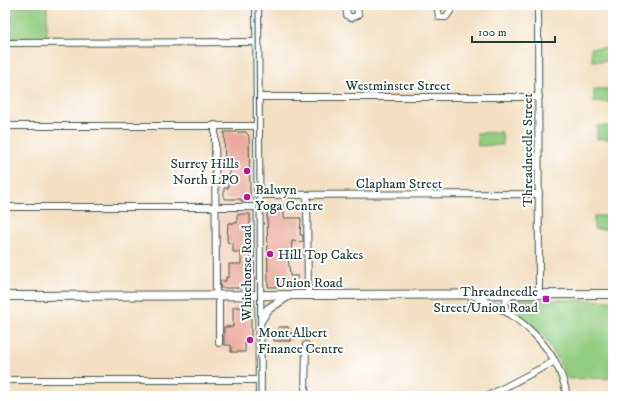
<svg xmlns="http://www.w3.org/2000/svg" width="618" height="401" viewBox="0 0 618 401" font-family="'IM FELL DW Pica',serif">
<rect width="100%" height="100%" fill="#fff"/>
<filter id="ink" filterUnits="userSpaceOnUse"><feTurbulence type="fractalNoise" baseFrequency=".025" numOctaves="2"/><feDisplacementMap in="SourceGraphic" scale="8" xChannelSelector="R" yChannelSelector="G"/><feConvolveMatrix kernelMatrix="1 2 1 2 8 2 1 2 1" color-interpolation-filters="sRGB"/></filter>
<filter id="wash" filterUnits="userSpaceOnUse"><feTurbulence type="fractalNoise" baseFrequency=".012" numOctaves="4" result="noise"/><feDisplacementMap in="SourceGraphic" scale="16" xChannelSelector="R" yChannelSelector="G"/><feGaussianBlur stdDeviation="0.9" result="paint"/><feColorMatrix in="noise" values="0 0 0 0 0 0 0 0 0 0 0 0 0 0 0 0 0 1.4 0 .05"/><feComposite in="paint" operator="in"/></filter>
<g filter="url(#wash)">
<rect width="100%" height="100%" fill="#f3dfc1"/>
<g fill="#f4d3c0">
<path d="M252 130 254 290H215L214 131Z"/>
<path d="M267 202H308L310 287H268Z"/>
<path d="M253 300 254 352H217V301Z"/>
</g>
<g fill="#93cd81" stroke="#59855a">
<path d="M5 5H47V38L5 39Z"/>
<path d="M591 48H613V61H592Z"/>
<rect x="594" y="89" width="19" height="13"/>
<rect x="597" y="126" width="16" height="13"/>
<path d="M502 132 503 145 478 146 477 133Z"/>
<rect x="594" y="216" width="19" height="13"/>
<path d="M515 299 613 301V378L568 379C554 351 538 321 508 308L507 301Z"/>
</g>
<g id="blocks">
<g fill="#ebaa9c">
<path d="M224 132H246L249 136 250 187V199L248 201H241V199H224V188H228V174H230L231 165H229V160H225Z"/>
<path d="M269 204 284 205V218H301L300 235H303V242L292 241 291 258 288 257 290 276H298V284H290V287H268L267 205Z"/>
<path d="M242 214H250L251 288H220V281H226V277H229V264H241V252H233V243H228L227 238 228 223H237V215Z"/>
<path d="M243 304H251V341H245V352H231V345H224V327H233V307H243Z"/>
<path d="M278 327H288V332H291V341H274V332H278Z"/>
</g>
</g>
</g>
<g filter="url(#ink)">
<use href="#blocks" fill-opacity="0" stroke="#3f5549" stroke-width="1"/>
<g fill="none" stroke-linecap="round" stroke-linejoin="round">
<defs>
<g id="minor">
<path d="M346 5 347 15 351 18 358 15 357 5"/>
<path d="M440 5 438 10 439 17H446L451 10 449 5"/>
<path d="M538 5 539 295"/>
<path d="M5 43 258 42"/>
<path d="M258 97H539"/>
<path d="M215 125 216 296"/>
<path d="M5 126H258"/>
<path d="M259 195 539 194"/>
<path d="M307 195 308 296"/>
<path d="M5 207H259"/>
<path d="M219 296V343"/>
<path d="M474 296C519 314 558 346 567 396"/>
<path d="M507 312C503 305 505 299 512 295"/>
<path d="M5 380H260"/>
<path d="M305 396 306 345"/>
<path d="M488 396 555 361"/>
</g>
<g id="major">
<path d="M257 5 260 396"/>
<path d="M5 296 613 294"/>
<path d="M260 321 268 309 288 296"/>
</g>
</defs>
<use href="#minor" stroke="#3f5549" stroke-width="8"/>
<use href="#major" stroke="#3f5549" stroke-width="10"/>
<use href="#minor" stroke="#fff" stroke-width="6"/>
<use href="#major" stroke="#fff" stroke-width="8"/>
<path stroke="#1f3d34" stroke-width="1" d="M256 5 258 396"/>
</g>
</g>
<g fill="#b5179e" stroke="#fff" stroke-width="1.5">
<circle cx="247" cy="171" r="4"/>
<circle cx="247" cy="197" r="4"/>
<circle cx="270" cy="254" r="4"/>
<rect x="542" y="295" width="8" height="8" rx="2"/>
<circle cx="250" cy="340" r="4"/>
</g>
<g text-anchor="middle" stroke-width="4" stroke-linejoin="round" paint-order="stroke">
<g font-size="14" fill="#1f3d34" stroke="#fff">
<text x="398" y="90">Westminster Street</text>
<text transform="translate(527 150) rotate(-90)" y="5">Threadneedle Street</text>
<text x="399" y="188">Clapham Street</text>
<text transform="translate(246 273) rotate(-90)" y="5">Whitehorse Road</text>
<text x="309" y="287">Union Road</text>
</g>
<g font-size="14" fill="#1f3d34" stroke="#fff" text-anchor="start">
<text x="239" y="168" text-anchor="end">Surrey Hills<tspan x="239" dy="16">North LPO</tspan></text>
<text x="255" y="194">Balwyn<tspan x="255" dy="16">Yoga Centre</tspan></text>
<text x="278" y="259">Hill Top Cakes</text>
<text x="538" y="296" text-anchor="end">Threadneedle<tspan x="538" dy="16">Street/Union Road</tspan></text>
<text x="258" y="337">Mont Albert<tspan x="258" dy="16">Finance Centre</tspan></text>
</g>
</g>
<rect width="618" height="401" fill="none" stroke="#fff" stroke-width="20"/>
<path d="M472 36v6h83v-6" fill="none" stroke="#1f3d34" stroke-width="2"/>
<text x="478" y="36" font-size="12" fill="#1f3d34" stroke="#ffffff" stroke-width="3" paint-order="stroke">100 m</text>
</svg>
